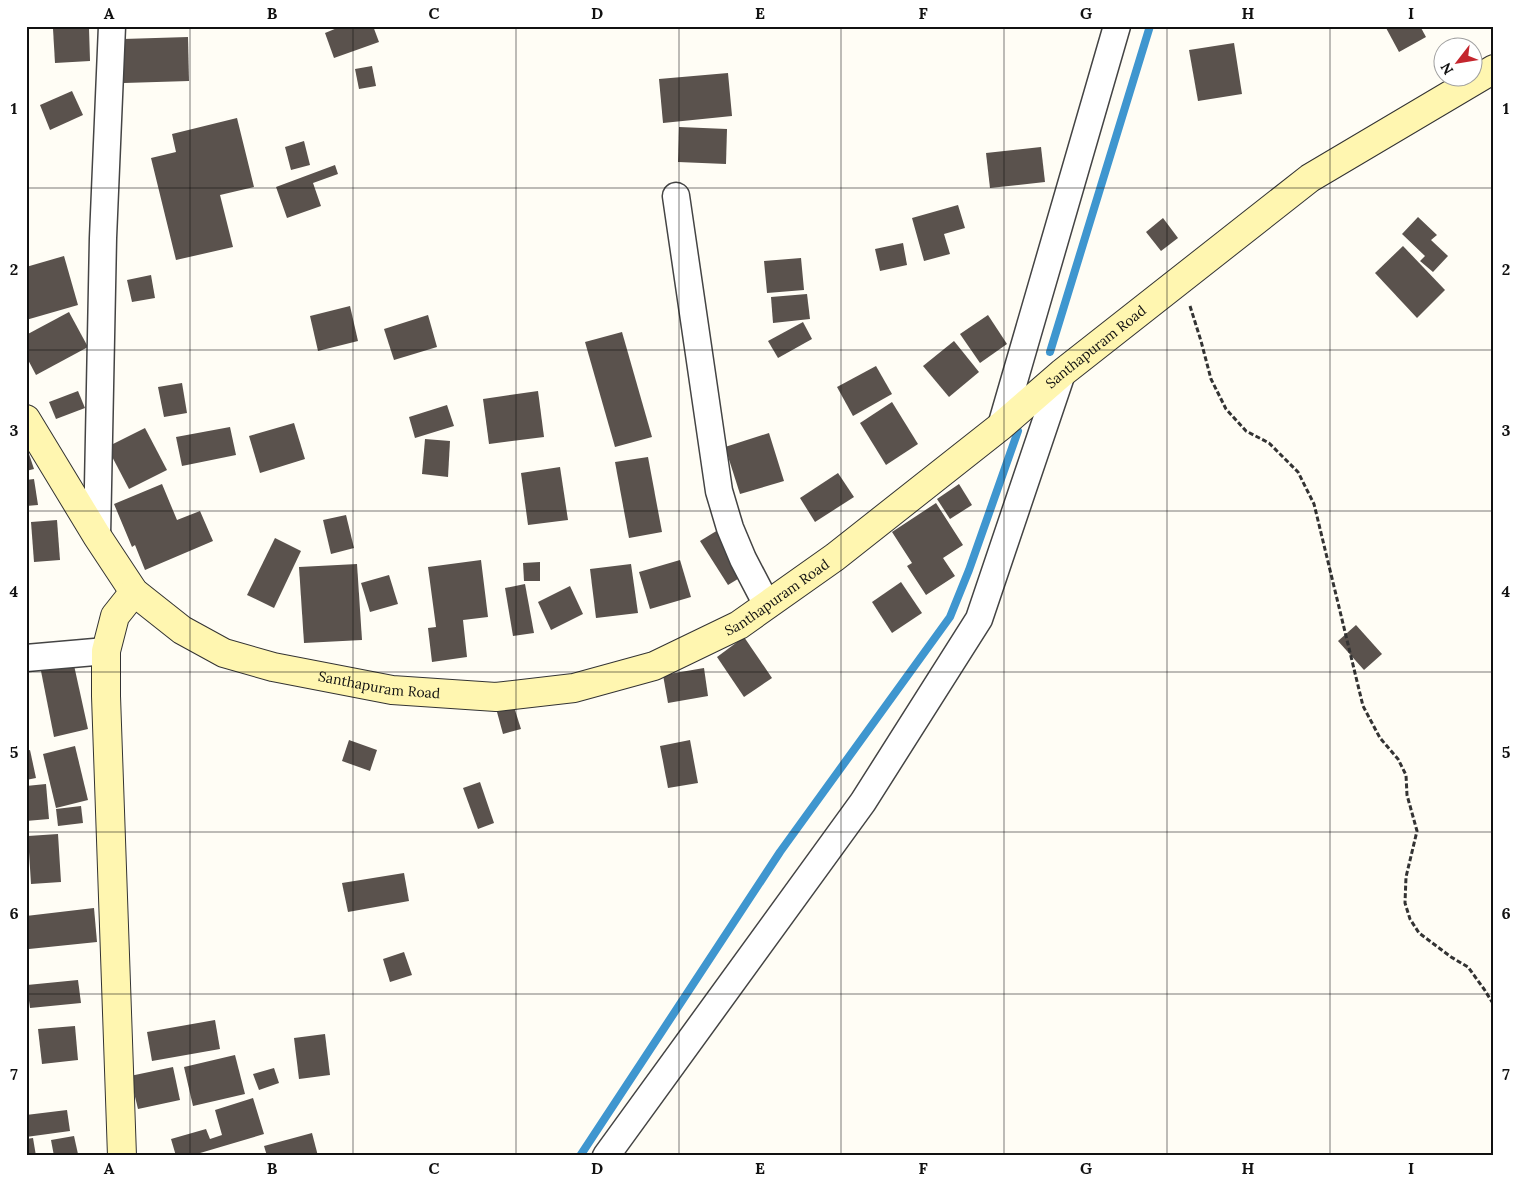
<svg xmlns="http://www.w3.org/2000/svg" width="1520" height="1182" viewBox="0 0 1520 1182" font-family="Lora,serif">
<rect width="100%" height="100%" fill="#fffdf5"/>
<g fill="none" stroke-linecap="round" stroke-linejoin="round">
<g stroke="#3f96cf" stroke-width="8">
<path d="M1050 352 1150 26"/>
<path d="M580 1156 780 852 950 617 969 570 1018 431"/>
</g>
</g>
<g fill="#5a524d">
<path d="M342 26H373L379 42 334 58 325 33Z"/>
<path d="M1385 26H1420L1426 37 1399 52Z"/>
<path d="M89 28 90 61 55 63 53 29Z"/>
<path d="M188 37 189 81 124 83 123 39Z"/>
<path d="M1234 43 1242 94 1198 101 1189 50Z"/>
<path d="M372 66 376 86 359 89 355 69Z"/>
<path d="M728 73 732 116 663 123 659 79Z"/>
<path d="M72 91 83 115 50 130 40 105Z"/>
<path d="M237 118 254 187 220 195 233 247 176 260 151 158 176 152 172 134Z"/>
<path d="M679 127 727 129 726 164 678 162Z"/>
<path d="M304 141 310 165 291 170 285 147Z"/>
<path d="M1041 147 1045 182 990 188 986 153Z"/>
<path d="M335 165 338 174 313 183 321 206 287 218 276 187Z"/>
<path d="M958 205 965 228 944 234 950 254 924 261 912 218Z"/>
<path d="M1418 217 1437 235 1431 240 1448 256 1433 272 1420 261 1425 256 1402 234Z"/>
<path d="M1163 218 1178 238 1161 251 1146 232Z"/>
<path d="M903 243 907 265 880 271 875 249Z"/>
<path d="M1403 246 1445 290 1417 318 1375 273Z"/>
<path d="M64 256 78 305 26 320V267Z"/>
<path d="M801 258 804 290 767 293 764 261Z"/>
<path d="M151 275 155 298 132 302 127 280Z"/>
<path d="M807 294 810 319 773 323 771 297Z"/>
<path d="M350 306 358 341 318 351 310 316Z"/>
<path d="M69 312 88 347 36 375 26 356V335Z"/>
<path d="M428 315 437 347 394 360 384 329Z"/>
<path d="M988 315 1007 344 980 363 960 334Z"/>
<path d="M803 322 812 339 778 358 768 341Z"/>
<path d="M622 332 652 437 615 447 585 342Z"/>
<path d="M954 341 979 372 949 397 923 366Z"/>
<path d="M876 366 892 394 853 416 837 387Z"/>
<path d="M182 383 187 413 164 417 158 387Z"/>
<path d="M78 391 85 408 56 419 49 402Z"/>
<path d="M538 391 544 437 489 444 483 399Z"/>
<path d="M892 402 918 444 886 465 860 423Z"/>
<path d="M447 405 454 426 415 438 409 417Z"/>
<path d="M294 423 305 459 260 473 249 436Z"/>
<path d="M230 427 236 455 182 466 176 437Z"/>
<path d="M145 428 167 470 129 489 107 447Z"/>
<path d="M769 433 784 481 740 494 725 447Z"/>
<path d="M425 439 450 441 448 477 422 474Z"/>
<path d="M26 451H28L34 469 26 471Z"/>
<path d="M648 457 662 532 629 538 615 462Z"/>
<path d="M560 467 568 520 528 525 521 473Z"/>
<path d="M838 473 854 497 815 522 800 498Z"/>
<path d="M34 479 38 505 26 506V480Z"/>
<path d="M162 484 177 520 200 511 213 541 145 570 135 545 132 547 114 504Z"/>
<path d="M959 484 972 505 950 519 937 499Z"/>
<path d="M936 503 963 545 943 558 955 576 926 595 907 566 912 563 892 532Z"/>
<path d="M346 515 354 548 331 554 323 520Z"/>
<path d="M57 520 60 560 34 562 31 522Z"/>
<path d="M718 530 746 574 728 585 700 541Z"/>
<path d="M275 538 301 551 274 608 247 595Z"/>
<path d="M481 560 488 617 463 620 467 657 432 662 428 628 436 627 428 567Z"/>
<path d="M680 560 691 597 650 609 639 572Z"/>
<path d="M540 562V581H524L523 563Z"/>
<path d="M357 564 362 640 304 643 299 567Z"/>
<path d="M631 564 638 613 596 618 590 569Z"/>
<path d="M389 575 398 604 370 612 361 583Z"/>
<path d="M901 582 922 613 892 633 872 602Z"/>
<path d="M525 584 534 633 513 636 505 588Z"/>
<path d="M570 586 583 614 551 630 538 602Z"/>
<path d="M1356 625 1382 654 1364 670 1338 641Z"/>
<path d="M744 637 772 678 744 697 717 657Z"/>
<path d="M70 647 88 729 54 737 40 666Z"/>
<path d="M704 668 708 696 668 703 663 675Z"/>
<path d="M514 707 521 729 503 734 497 712Z"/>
<path d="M349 740 377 750 370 771 342 761Z"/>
<path d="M690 740 698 783 668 788 660 746Z"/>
<path d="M75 746 88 800 56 808 43 754Z"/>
<path d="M30 750 36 778 26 780V751Z"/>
<path d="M480 782 494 823 478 829 463 788Z"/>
<path d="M46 784 49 819 26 821V786Z"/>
<path d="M81 806 83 823 58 826 56 809Z"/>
<path d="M58 834 61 882 31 884 28 836Z"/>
<path d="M404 873 409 901 348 912 342 883Z"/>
<path d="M94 908 97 942 29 949 26 916Z"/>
<path d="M404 952 412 975 390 982 383 959Z"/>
<path d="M78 980 81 1003 30 1008 27 985Z"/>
<path d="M215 1020 220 1049 152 1061 147 1032Z"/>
<path d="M75 1026 78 1060 42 1064 38 1029Z"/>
<path d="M325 1034 330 1075 299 1079 294 1038Z"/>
<path d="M235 1055 245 1094 193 1106 184 1067Z"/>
<path d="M173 1067 180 1100 138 1109 130 1076Z"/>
<path d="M274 1068 279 1083 259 1090 253 1074Z"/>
<path d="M253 1098 264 1134 190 1156H176L171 1139 206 1129 210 1139 222 1135 215 1110Z"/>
<path d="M67 1110 70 1131 26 1137V1115Z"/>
<path d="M312 1133 318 1156H267L264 1146Z"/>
<path d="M74 1136 78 1154 54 1156 51 1140Z"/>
<path d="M33 1138 36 1156H26V1139Z"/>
</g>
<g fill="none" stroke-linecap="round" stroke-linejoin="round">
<defs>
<g id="street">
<path d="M676 196 719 491 730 528 743 559 767 605"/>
<path d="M1001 426 1117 26"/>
<path d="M97 536 103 238 112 26"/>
<path d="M26 658 106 651"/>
<path d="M606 1156 863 802 979 619 1062 373"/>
</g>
<g id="secondary">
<path id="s1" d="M26 419 97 536 134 592 182 630 224 653 273 667 392 690 496 697 574 688 654 666 739 625 835 557 1001 426 1062 373 1310 178 1494 69"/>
<path d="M122 1156 106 696V651L115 616 134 592"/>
</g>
</defs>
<use href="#street" stroke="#444" stroke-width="29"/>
<use href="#secondary" stroke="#333" stroke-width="30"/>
<path stroke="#333" stroke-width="3" stroke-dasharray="5 2.5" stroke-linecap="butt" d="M1190 306 1201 341 1211 379 1226 409 1246 431 1269 443 1298 472 1314 504 1363 706 1380 738 1398 759 1406 775 1407 795 1417 831 1406 877 1405 903 1410 919 1419 933 1451 957 1468 967 1484 989 1494 1005"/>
<use href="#street" stroke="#fff" stroke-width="26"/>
<use href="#secondary" stroke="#fff6b0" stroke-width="28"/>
</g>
<path fill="none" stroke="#111" stroke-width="1" stroke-opacity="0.55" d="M190 26V1156M353 26V1156M516 26V1156M679 26V1156M841 26V1156M1004 26V1156M1167 26V1156M1330 26V1156M26 188H1494M26 350H1494M26 511H1494M26 672H1494M26 832H1494M26 994H1494"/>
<g text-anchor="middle" stroke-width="5" stroke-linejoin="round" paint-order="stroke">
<g font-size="14" fill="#111" stroke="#fff">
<text dy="5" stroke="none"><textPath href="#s1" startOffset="1298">Santhapuram Road</textPath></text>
<text dy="5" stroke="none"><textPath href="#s1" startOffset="892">Santhapuram Road</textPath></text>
<text dy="5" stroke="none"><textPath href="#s1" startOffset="472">Santhapuram Road</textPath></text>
</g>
</g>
<rect width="1520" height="1182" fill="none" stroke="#ffffff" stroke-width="55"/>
<g transform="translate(1458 62) rotate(239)"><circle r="24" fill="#ffffff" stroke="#a0a0a0"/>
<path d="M0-4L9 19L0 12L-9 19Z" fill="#c4262e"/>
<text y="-8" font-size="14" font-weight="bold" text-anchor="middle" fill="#111111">N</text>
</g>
<rect x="28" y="28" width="1464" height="1126" fill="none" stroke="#111" stroke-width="2"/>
<g font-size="16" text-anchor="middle" font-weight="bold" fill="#111">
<text x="109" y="19">A</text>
<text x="272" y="19">B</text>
<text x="434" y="19">C</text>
<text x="597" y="19">D</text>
<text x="760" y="19">E</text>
<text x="923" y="19">F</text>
<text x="1086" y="19">G</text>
<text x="1248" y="19">H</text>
<text x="1411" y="19">I</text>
<text x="14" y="114">1</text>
<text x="1506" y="114">1</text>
<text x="14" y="275">2</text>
<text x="1506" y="275">2</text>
<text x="14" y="436">3</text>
<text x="1506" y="436">3</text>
<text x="14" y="597">4</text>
<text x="1506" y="597">4</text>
<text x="14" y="758">5</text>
<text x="1506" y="758">5</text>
<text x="14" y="919">6</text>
<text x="1506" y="919">6</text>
<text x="14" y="1080">7</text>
<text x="1506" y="1080">7</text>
<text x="109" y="1174">A</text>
<text x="272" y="1174">B</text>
<text x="434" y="1174">C</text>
<text x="597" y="1174">D</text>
<text x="760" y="1174">E</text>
<text x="923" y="1174">F</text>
<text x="1086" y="1174">G</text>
<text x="1248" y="1174">H</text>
<text x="1411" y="1174">I</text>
</g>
</svg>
